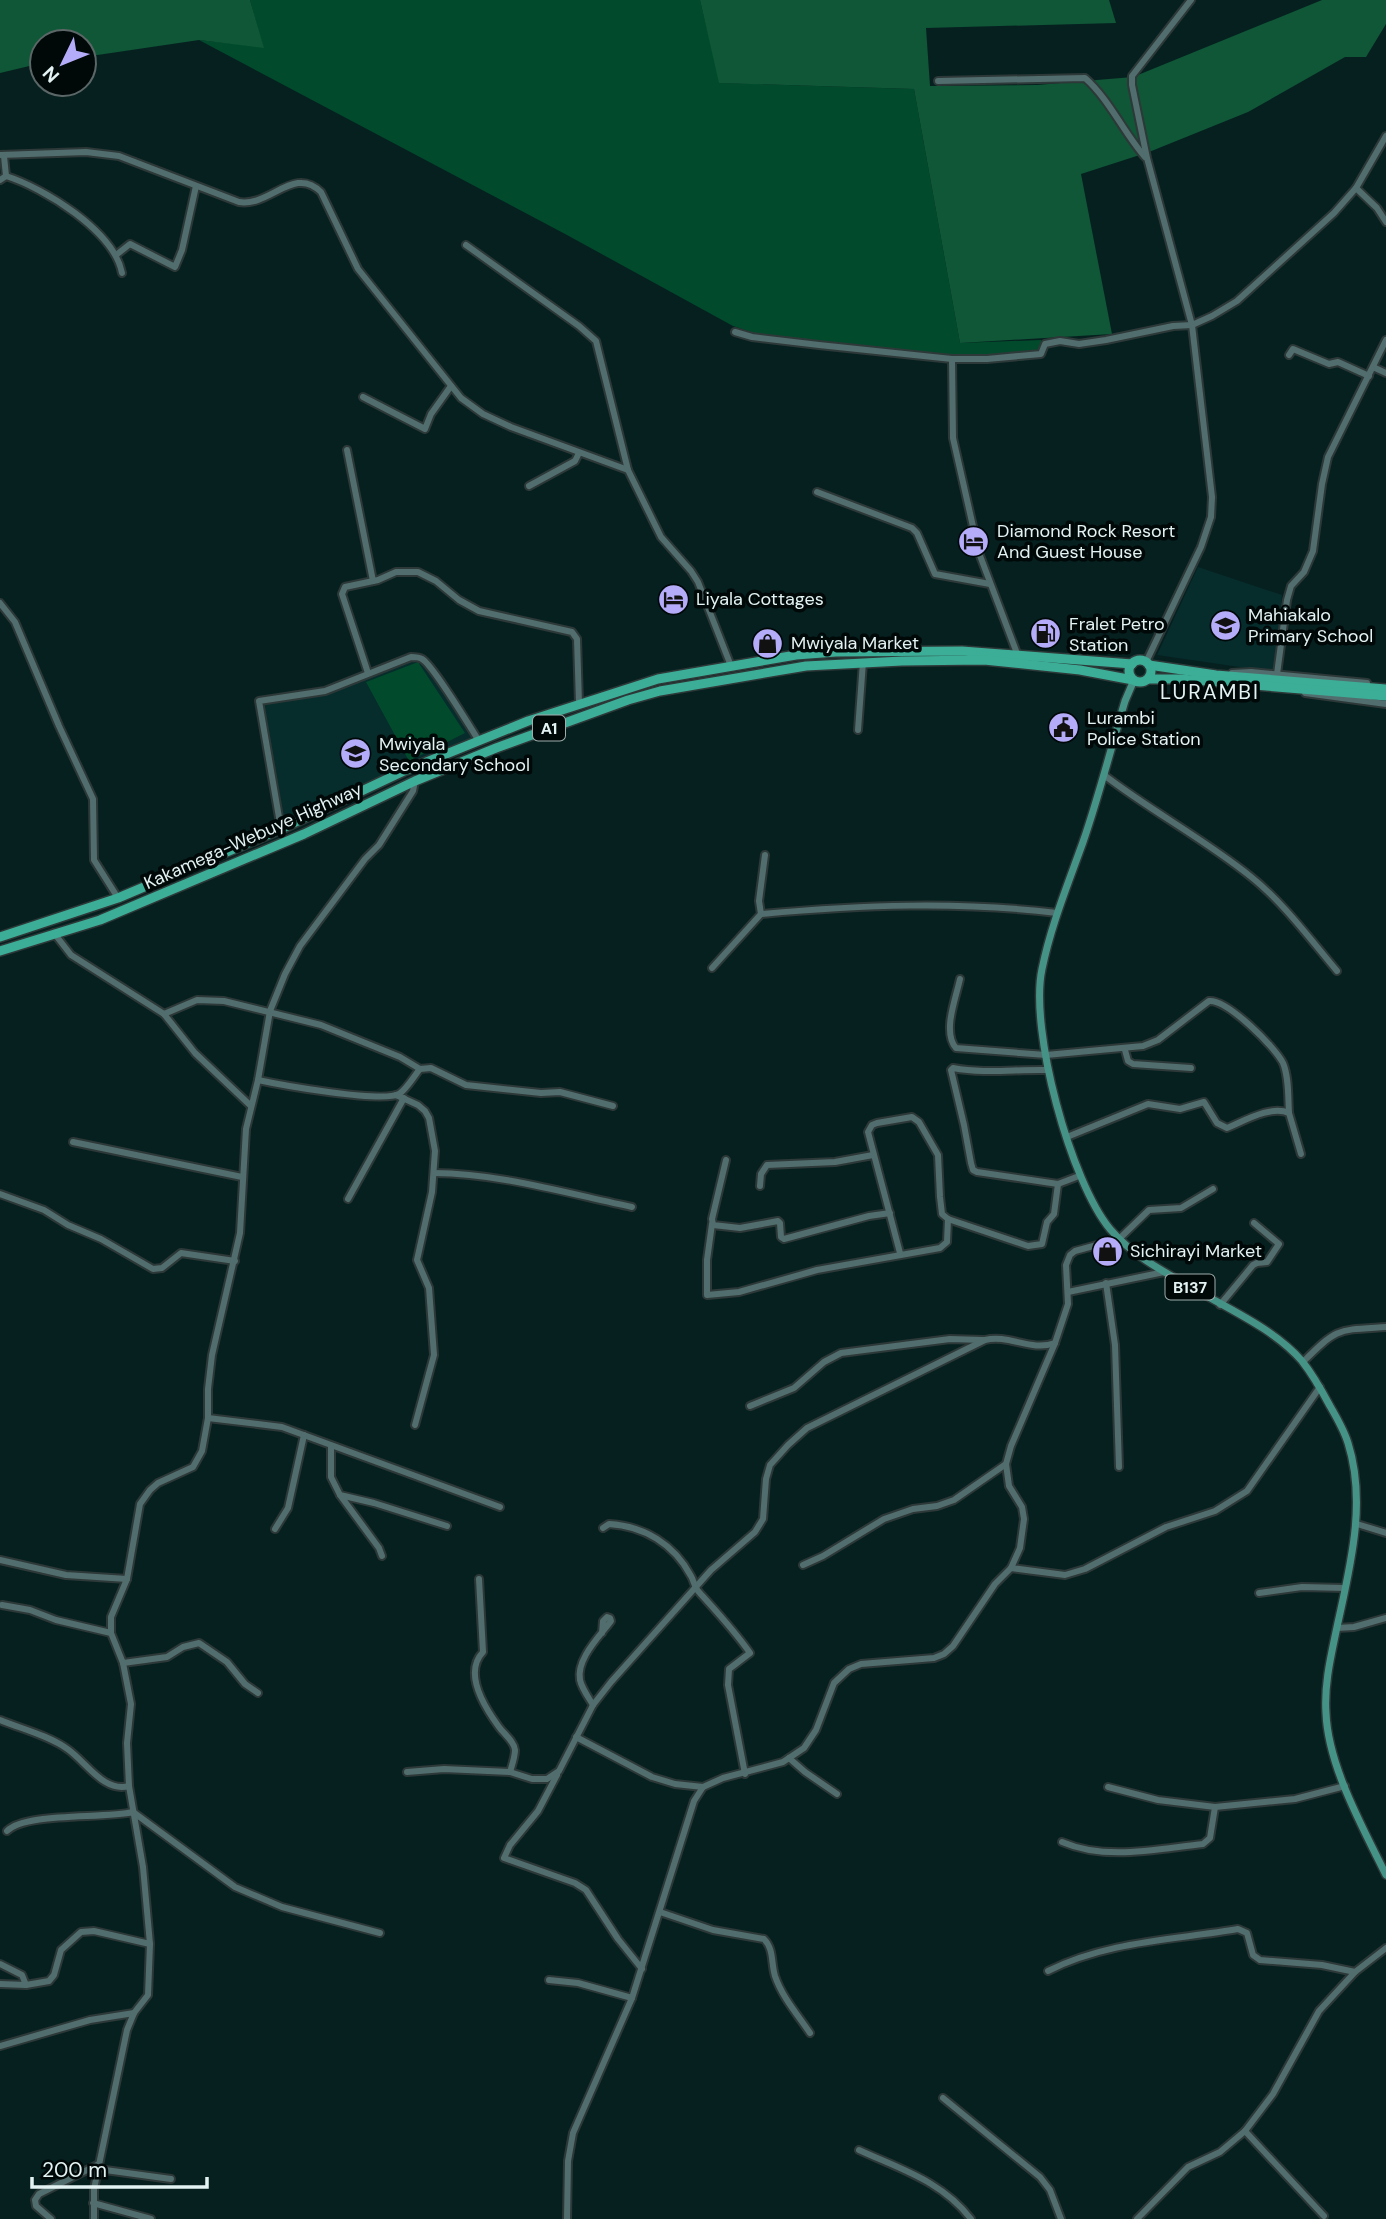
<svg xmlns="http://www.w3.org/2000/svg" width="1386" height="2219" viewBox="0 0 1386 2219" font-family="'DM Sans',sans-serif">
<rect width="100%" height="100%" fill="#062020"/>
<g fill="#062c2c">
<path d="M1198 567 1282 595 1274 672 1157 655Z"/>
<path d="M415 657 423 661 478 741 281 827 260 702 325 692Z"/>
</g>
<g fill="#014b2c">
<path d="M250 0H700L720 83 914 89 960 343 1041 340 1045 355 1021 361 952 359 763 336 733 326 567 235 199 40 263 47Z"/>
<path d="M418 662 465 733 409 761 366 682Z"/>
</g>
<g fill="#0f5736">
<path d="M0 0H250L264 48 199 40 84 57V42H42V63L0 73Z"/>
<path d="M700 0H1109L1116 23 926 28 930 86 1037 85 1133 77 1322 0H1386V24L1366 57H1345L1248 112 1149 152 1081 174 1112 334 960 343 914 89 719 83Z"/>
</g>
<g fill="none" stroke-linecap="round" stroke-linejoin="round">
<defs>
<g id="minor">
<path d="M938 81 1085 78C1109 99 1124 133 1145 157"/>
<path d="M0 155 86 152 119 156 239 202C270 207 294 165 321 192L358 269 461 398 483 414 511 427 628 470"/>
<path d="M6 176C44 188 114 231 122 273"/>
<path d="M0 180 6 176 4 156"/>
<path d="M1356 188 1377 208 1386 222"/>
<path d="M466 245 579 326 596 341 628 470 661 537 691 571 698 582 731 666"/>
<path d="M116 255 130 244 175 267 182 250 196 186"/>
<path d="M735 332 752 337 819 345 952 359 953 438 965 491 979 553 1018 656"/>
<path d="M1289 355 1293 349 1329 364 1338 362 1369 376"/>
<path d="M952 359H987L1041 354 1045 344 1060 341 1079 344 1106 340 1173 326 1192 325 1212 316 1237 301 1334 213 1356 188 1386 136"/>
<path d="M1373 367 1386 373"/>
<path d="M363 397 425 429 431 414 451 386"/>
<path d="M347 450 373 581"/>
<path d="M529 486 575 461 579 453"/>
<path d="M817 492 912 528 917 533 935 574 990 584"/>
<path d="M0 603 15 622 59 726 93 799 94 860 118 898"/>
<path d="M1146 662 1201 547 1211 517 1212 497 1192 325 1147 158 1132 85V76L1191 0"/>
<path d="M368 673 342 594 345 587 378 580 396 572H418L436 581 459 600 479 611 572 632 577 639 579 703"/>
<path d="M1232 673 1251 672 1367 683"/>
<path d="M1277 674 1287 600 1291 586 1304 572 1313 551 1322 484 1328 457 1386 340"/>
<path d="M1305 693 1386 704"/>
<path d="M858 730 863 662"/>
<path d="M1104 775C1151 811 1204 839 1250 876 1283 902 1310 939 1337 971"/>
<path d="M281 829 259 701 325 691 411 657C415 657 419 657 422 659 433 665 470 727 479 741"/>
<path d="M761 914C860 905 959 901 1057 913"/>
<path d="M54 933 71 955 164 1014 195 1053 251 1106"/>
<path d="M712 968 761 914 759 901 765 855"/>
<path d="M960 979C956 998 942 1032 956 1048L1046 1055 1143 1046 1158 1040 1209 1001C1227 999 1275 1047 1283 1063 1289 1077 1288 1097 1289 1113"/>
<path d="M164 1014 197 1000 224 1001 321 1025 400 1057 420 1069"/>
<path d="M1125 1050 1128 1061 1133 1064 1191 1068"/>
<path d="M1048 1070C1016 1069 985 1074 953 1068L951 1070 964 1125 971 1163 973 1170 977 1172 1058 1184 1079 1176"/>
<path d="M258 1080C281 1085 381 1103 399 1094 407 1089 414 1076 420 1069L431 1068 466 1085 541 1093 560 1092 613 1106"/>
<path d="M396 1095 418 1105 425 1111 429 1118 435 1151 432 1192 417 1260 429 1288 434 1355 415 1425"/>
<path d="M1067 1137 1148 1104 1180 1109 1204 1102 1217 1123 1227 1128C1244 1121 1271 1105 1289 1113L1301 1154"/>
<path d="M73 1142 242 1177"/>
<path d="M726 1160 712 1219 713 1225 740 1228 778 1221 780 1223 781 1237 784 1239 869 1216 890 1213"/>
<path d="M434 1173C498 1173 570 1194 632 1207"/>
<path d="M760 1186 761 1174 767 1165 835 1162 873 1155"/>
<path d="M0 1194 44 1210 68 1225 101 1239 153 1269 162 1268 181 1253 235 1261"/>
<path d="M348 1199 404 1098"/>
<path d="M712 1224 707 1260V1295L739 1292 817 1270 940 1248 947 1242 948 1219"/>
<path d="M900 1253 868 1132 872 1125 877 1123 912 1117 919 1122 938 1155 940 1197 942 1214 948 1219 1028 1246 1042 1244 1047 1222 1054 1214 1058 1184"/>
<path d="M1106 1283 1115 1345 1119 1467"/>
<path d="M1068 1292 1164 1272"/>
<path d="M1220 1305 1253 1265 1257 1263 1267 1262 1279 1244 1254 1223"/>
<path d="M1303 1362C1338 1327 1338 1330 1386 1327"/>
<path d="M750 1406 794 1388 824 1362 841 1353 950 1339 983 1340"/>
<path d="M208 1418 282 1427 500 1507"/>
<path d="M331 1446V1477L340 1495 374 1503 447 1526"/>
<path d="M340 1495 379 1548 382 1556"/>
<path d="M1357 1524 1386 1533"/>
<path d="M603 1528 609 1524C644 1526 674 1544 691 1576 694 1581 694 1586 698 1591 716 1611 734 1630 750 1653L729 1669 728 1685 745 1774"/>
<path d="M275 1529 288 1508 304 1435"/>
<path d="M0 1560 66 1575 127 1579"/>
<path d="M803 1565 823 1556 884 1519 913 1509 937 1506 954 1500 1006 1464"/>
<path d="M1011 1568 1065 1575 1085 1569 1166 1527 1215 1511 1247 1491 1320 1387"/>
<path d="M479 1579 483 1652C463 1673 485 1708 499 1727 504 1734 514 1741 515 1750 515 1757 512 1765 510 1772"/>
<path d="M1259 1593 1302 1587 1345 1588"/>
<path d="M2 1605 30 1610 56 1620 111 1633"/>
<path d="M1337 1628 1354 1627 1386 1618"/>
<path d="M123 1663 167 1657 183 1647 199 1643 227 1662 245 1684 258 1693"/>
<path d="M593 1705C589 1698 582 1689 580 1680 576 1659 600 1636 611 1621L610 1618 607 1617 603 1621 602 1633"/>
<path d="M0 1720C22 1729 47 1735 66 1748 86 1761 103 1793 129 1786"/>
<path d="M576 1737 652 1777 675 1784 703 1787"/>
<path d="M789 1758 805 1772 837 1794"/>
<path d="M407 1772 444 1769 510 1772 532 1779H547L559 1771 593 1705 611 1682 711 1570 755 1532 763 1519 766 1479 770 1465 788 1445 807 1428 985 1340C1009 1334 1031 1352 1055 1343L1068 1304 1066 1265 1070 1255 1075 1251 1119 1239 1149 1210 1181 1208 1213 1189"/>
<path d="M557 1775 538 1811 510 1845 504 1858 575 1883 586 1890 618 1939 642 1969"/>
<path d="M1108 1787 1158 1800 1215 1807 1295 1799 1345 1786"/>
<path d="M7 1831C25 1812 103 1819 133 1812L235 1887 282 1907 380 1933"/>
<path d="M1062 1842C1106 1861 1157 1849 1203 1844L1210 1838 1215 1807"/>
<path d="M660 1912 713 1930 764 1939C774 1949 771 1963 775 1976 782 1997 798 2015 810 2033"/>
<path d="M0 1964 22 1975 26 1985"/>
<path d="M1048 1971C1107 1941 1174 1940 1238 1929L1247 1933 1253 1955 1260 1960 1322 1965 1355 1972"/>
<path d="M549 1980 578 1983 632 1998"/>
<path d="M0 1984 26 1985 49 1981 54 1975 61 1950 81 1932 94 1931 150 1944"/>
<path d="M0 2046 90 2020 134 2013"/>
<path d="M943 2098 1040 2177 1050 2190 1061 2219"/>
<path d="M1245 2131 1324 2216"/>
<path d="M859 2150C900 2169 942 2181 971 2219"/>
<path d="M98 2169 171 2179"/>
<path d="M93 2203 151 2219"/>
<path d="M51 2219 36 2206 35 2200 39 2194 99 2164"/>
<path d="M94 2219V2189L127 2030 134 2013 148 1995 150 1944 143 1867 129 1786 127 1743 131 1704 123 1663 111 1633V1617L127 1579 140 1504 150 1490 158 1483 193 1467 202 1451 208 1418V1389L212 1355 240 1233 246 1129 258 1080 270 1011 285 974 300 946 365 859 379 845 413 791 415 781"/>
<path d="M567 2219 568 2161 573 2133 632 1998 694 1801 703 1787 723 1778 783 1762 804 1748 816 1730 834 1683 849 1669 861 1664 934 1658 944 1654 953 1646 995 1584 1011 1568 1020 1548 1024 1519 1022 1507 1009 1486 1006 1464 1011 1446 1055 1343"/>
<path d="M1137 2219 1188 2167 1220 2152 1245 2131 1273 2094 1319 2011 1355 1972 1386 1948"/>
</g>
<path id="major" d="M1134 680 1125 701C1111 748 1099 796 1083 842 1068 884 1051 925 1042 969 1029 1030 1071 1182 1110 1229 1132 1255 1162 1271 1191 1287 1228 1309 1273 1328 1302 1361 1313 1375 1322 1391 1330 1406 1337 1418 1344 1430 1348 1443 1367 1503 1350 1567 1337 1627 1331 1656 1324 1684 1326 1713 1328 1766 1363 1828 1386 1875"/>
<g id="highway">
<circle cx="1140" cy="671" r="11"/>
<path d="M1149 665 1216 675 1386 689"/>
<path d="M1148 679H1180L1386 696"/>
<path d="M0 937 118 898 281 829 404 771 528 721 658 679 796 655 836 652 962 651 1132 664"/>
<path d="M0 951 100 920 304 834 415 781 496 748 628 700 660 691 806 666 902 661 984 660 1080 670 1133 680"/>
</g>
</defs>
<use href="#minor" stroke="#2d3838" stroke-width="10"/>
<use href="#major" stroke="#2d3838" stroke-width="10"/>
<use href="#highway" stroke="#2d3838" stroke-width="12"/>
<use href="#minor" stroke="#526d6d" stroke-width="6"/>
<use href="#major" stroke="#459386" stroke-width="7"/>
<use href="#highway" stroke="#3cad96" stroke-width="9"/>
</g>
<defs>
<symbol id="hotel-disc" viewBox="-11 -11 22 22"><circle r="9.5" fill="#b4acf9" stroke="#010808"/><path d="M-6-4.5h1.5V1H6V5H4.5V3h-9V5H-6ZM-4 0a1.8 1.8 0 1 1 3.6 0ZM.5 0V-2.5h3Q6-2.5 6 0Z" fill="#111"/></symbol>
<symbol id="school-disc" viewBox="-11 -11 22 22"><circle r="9.5" fill="#b4acf9" stroke="#010808"/><path d="M0-5L7-2L0 1L-7-2ZM-4 1L0 2.5L4 1V4Q0 6-4 4Z" fill="#111"/></symbol>
<symbol id="fuel-disc" viewBox="-11 -11 22 22"><circle r="9.5" fill="#b4acf9" stroke="#010808"/><path d="M-5.5-6h7V0h2V4h1.3V-2.5L3-4.5l.8-.8L6-3V5H2.5V1h-1V6h-7ZM-4.2-4.7v3.2H.2V-4.7Z" fill="#111"/></symbol>
<symbol id="shop-disc" viewBox="-11 -11 22 22"><circle r="9.5" fill="#b4acf9" stroke="#010808"/><path d="M-5-2.5h2.3a2.7 3.5 0 0 1 5.4 0H5L5.5 6h-11ZM-1.5-2.5h3a1.5 2.3 0 0 0-3 0Z" fill="#111"/></symbol>
<symbol id="civic-disc" viewBox="-11 -11 22 22"><circle r="9.5" fill="#b4acf9" stroke="#010808"/><path d="M-.6-6.5H3V-4.5H.6V-3L4-1V1h2V6H-6V1h2V-1L-.6-3ZM-1.2 2.5V6h2.4V2.5Z" fill="#111"/></symbol>
</defs>
<g fill-rule="evenodd">
<use href="#hotel-disc" x="956" y="524" width="35" height="35"/>
<use href="#hotel-disc" x="656" y="582" width="35" height="35"/>
<use href="#school-disc" x="1208" y="608" width="35" height="35"/>
<use href="#fuel-disc" x="1028" y="616" width="35" height="35"/>
<use href="#shop-disc" x="750" y="626" width="35" height="35"/>
<use href="#civic-disc" x="1046" y="710" width="35" height="35"/>
<use href="#school-disc" x="338" y="736" width="35" height="35"/>
<use href="#shop-disc" x="1090" y="1234" width="35" height="35"/>
</g>
<g text-anchor="middle" stroke-width="7" stroke-linejoin="round" paint-order="stroke">
<g fill="#010808" stroke="#9facac" stroke-width="2">
<rect x="533" y="715.5" width="32" height="25" rx="5"/>
<rect x="1165.5" y="1274.5" width="49" height="25" rx="5"/>
</g>
<g font-size="16" font-weight="bold" fill="#e3f2f2">
<text x="549" y="734">A1</text>
<text x="1190" y="1293">B137</text>
</g>
<g font-size="18" fill="#e3f2f2" stroke="#010808" text-anchor="start">
<text x="997" y="537">Diamond Rock Resort<tspan x="997" dy="21">And Guest House</tspan></text>
<text x="696" y="605">Liyala Cottages</text>
<text x="1248" y="621">Mahiakalo<tspan x="1248" dy="21">Primary School</tspan></text>
<text x="1069" y="630">Fralet Petro<tspan x="1069" dy="21">Station</tspan></text>
<text x="791" y="649">Mwiyala Market</text>
<text x="1087" y="724">Lurambi<tspan x="1087" dy="21">Police Station</tspan></text>
<text x="379" y="750">Mwiyala<tspan x="379" dy="21">Secondary School</tspan></text>
<text x="1130" y="1257">Sichirayi Market</text>
</g>
<g font-size="18" fill="#e3f2f2" stroke="#010808">
<text transform="translate(253 836) rotate(-24)" y="6">Kakamega-Webuye Highway</text>
</g>
<g font-size="21" letter-spacing="2" fill="#e3f2f2" stroke="#010808">
<text x="1210" y="699">LURAMBI</text>
</g>
</g>
<g transform="translate(63 63) rotate(227)"><circle r="33" fill="#010808" stroke="#5b6666" stroke-width="2"/>
<path d="M0-5L12 26L0 18L-12 26Z" fill="#b4acf9"/>
<text y="-10" font-size="19" font-weight="bold" text-anchor="middle" fill="#e3f2f2">N</text>
</g>
<path d="M32 2177v10h175v-10" fill="none" stroke="#e3f2f2" stroke-width="3.5"/>
<text x="42" y="2177" font-size="21" fill="#e3f2f2" stroke="#010808" stroke-width="5" paint-order="stroke">200 m</text>
</svg>
